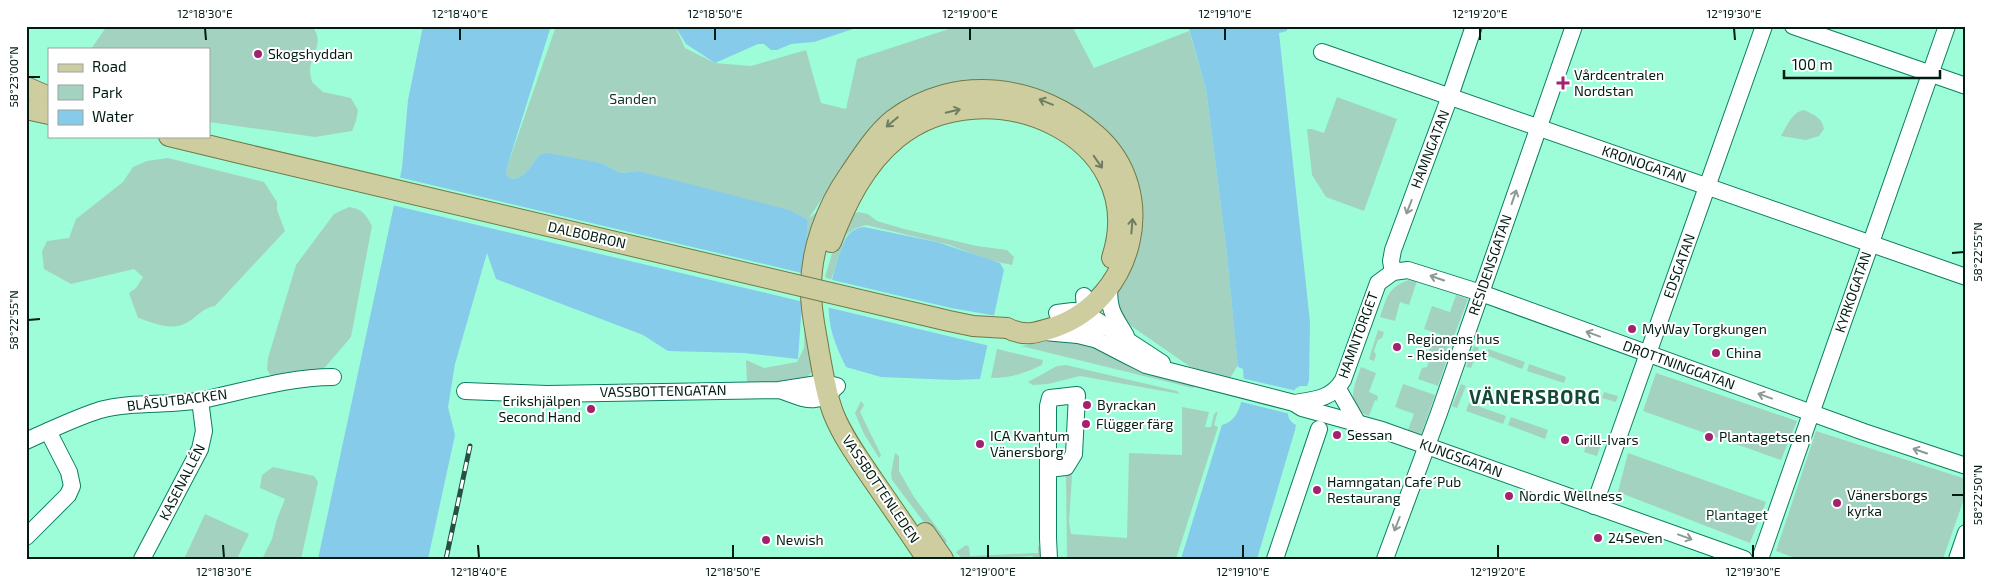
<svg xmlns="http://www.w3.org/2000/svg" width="1992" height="585" viewBox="0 0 1992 585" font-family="'Exo 2',sans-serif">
<rect width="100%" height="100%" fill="#9dfdd9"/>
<g fill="#a3d3c0">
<path d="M107 26H312C325 43 312 52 310 69 310 73 311 78 312 82L323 92 351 98 358 110 356 121 352 131 315 137 209 122V49H91Z"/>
<path d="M556 26H675L685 48 715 63 751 66 806 50 821 103 846 109 857 59 958 26H1072L1094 68 1189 31 1206 89 1226 245 1238 365 1229 380 1208 374 1189 366 1124 321 1115 298 1125 276 1107 133 1076 107 1050 95 1018 86 842 169 809 218 823 208 803 272 808 220 638 171 621 173 601 163 539 155C533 164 518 188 506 175L507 167Z"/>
<path d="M1337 97 1397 119 1364 211 1326 197 1312 175 1307 129H1312L1324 133Z"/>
<path d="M1804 110C1814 115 1822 117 1824 129L1819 136 1806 140 1781 136C1787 126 1792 112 1804 110Z"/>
<path d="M168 158 264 182 277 202V210L285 231 215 306C203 308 198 316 188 322 173 332 154 323 138 318L129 293 136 288 143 277 134 269 71 284 44 269 42 251 47 241 69 238 76 219 123 182 133 167 147 161Z"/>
<path d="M349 207C363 209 366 215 372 226L351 337 321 372 272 377 267 370 268 358 296 265 334 214Z"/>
<path d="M858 212 868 214 877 221 904 229 977 246 1007 250 1014 257 1012 265 985 259 950 245 866 225 854 229 846 235 831 280 825 277C831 258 839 222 858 212Z"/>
<path d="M1409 280 1417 281 1409 305 1400 302 1395 321 1380 317C1387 297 1388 287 1409 280Z"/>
<path d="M1456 295 1468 299 1453 339 1424 329 1432 306 1450 312Z"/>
<path d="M805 305 814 369 805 380 775 384 747 383 746 360 764 368 797 362 804 348Z"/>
<path d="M1378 330 1384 332 1382 338 1378 340 1374 351 1376 355 1374 361 1369 359Z"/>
<path d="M1057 340 1076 341 1100 348 1195 386 1193 388 1021 346Z"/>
<path d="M1432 341 1451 348 1438 386 1418 379 1422 368 1427 367 1431 354 1428 352Z"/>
<path d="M1474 346 1479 348 1471 368 1466 367Z"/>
<path d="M997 349 1043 360 1042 365C1025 373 1011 378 991 378Z"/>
<path d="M1488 349 1525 362 1522 369 1486 355Z"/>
<path d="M1529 364 1566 377 1564 383 1527 371Z"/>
<path d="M1066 365 1177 391 1180 394 1080 376 1048 384 1033 385 1028 382 1057 366Z"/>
<path d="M1361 367 1376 373 1369 392 1378 396 1377 401 1375 400 1369 416C1344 407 1354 386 1361 367Z"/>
<path d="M1656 373 1797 421 1781 460 1643 411Z"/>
<path d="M1403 384 1435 395 1421 435 1408 430 1414 414 1395 407Z"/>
<path d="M1461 384 1466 386 1457 408 1452 406Z"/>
<path d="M1604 392 1618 396 1616 402 1602 398Z"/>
<path d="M861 401 864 405 860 412 881 455 879 458 864 434 855 413Z"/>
<path d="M1469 403 1506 416 1503 424 1466 411Z"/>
<path d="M1182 407 1209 412 1205 427H1211L1214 414 1218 411 1214 425 1218 427 1176 559H1067L1066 475 1071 473 1072 477 1069 522 1071 534 1127 538 1129 453 1182 455Z"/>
<path d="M1511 417 1548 430 1545 439 1508 425Z"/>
<path d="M1816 431 1966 479V493L1943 559H1798L1776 551Z"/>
<path d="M1587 443 1600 447 1597 456 1584 452Z"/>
<path d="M895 453 899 456V471L914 497 947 541 942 546 892 480 891 474Z"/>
<path d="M1628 453 1766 502 1750 543 1618 492Z"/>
<path d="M273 467 314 476 318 482 301 559H262L272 539 277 519 285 499 260 488 262 475Z"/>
<path d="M205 514 249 534 237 559H184Z"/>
<path d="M966 545 969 547 970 556 1035 553H1038V546H1041V558H1035L1032 556 962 559 956 552Z"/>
</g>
<g fill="#87cbea">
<path d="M423 26H551L507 167 506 175C518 188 533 164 539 155L547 153 601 163 621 173 638 171 709 189 789 210 808 220 798 359 744 353 668 351 643 335 496 279 487 253 455 364 448 407 455 435 428 559H318L402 168 408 100Z"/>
<path d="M675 26H862L814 42 791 44 777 50H771L764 44H758L715 63 686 44Z"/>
<path d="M1188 26H1287V31L1279 33 1310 322 1309 381 1307 386H1300L1295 389C1291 403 1281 417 1296 425L1295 430 1257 559H1181L1222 425C1243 421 1245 387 1243 369L1238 367 1226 245 1206 89Z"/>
<path d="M864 227 937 242 1000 263 1004 270 980 379 954 380 881 377 846 367C824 324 824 299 840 253 845 239 848 229 864 227Z"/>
</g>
<g fill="#9dfdd9">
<path d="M398 177 806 274 804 302 392 205Z"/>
<path d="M828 279 951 308 997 316 990 346 826 307Z"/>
<path d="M1241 378 1297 391 1290 414 1238 401Z"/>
</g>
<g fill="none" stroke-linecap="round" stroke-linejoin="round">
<defs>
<g id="minor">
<path d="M1793 26 1966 86"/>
<path d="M1322 52 1966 277"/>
<path d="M1393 272 1391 261 1393 250 1450 96 1474 26"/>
<path d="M1109 287C1109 313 1114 315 1126 336"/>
<path d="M1084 296 1086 326 1090 333 1099 341 1124 354 1146 365 1294 403 1302 408 1382 430 1744 559"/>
<path d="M1057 313 1073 311 1084 312 1162 363"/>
<path d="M1044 332 1078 335 1098 340"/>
<path d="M1338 389 1357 422"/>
<path d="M465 391 547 394 779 390 824 383 837 386C816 408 804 398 779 390"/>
<path d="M1294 403C1314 400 1332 399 1343 380L1378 283 1393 272 1408 270 1481 293 1864 432 1966 466"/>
<path d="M26 441C50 430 75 418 100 410 133 401 169 406 202 400 245 391 289 377 333 377"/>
<path d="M1048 469 1066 467 1074 454 1077 395 1050 398 1048 406V538L1049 559"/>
<path d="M1594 506 1764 26"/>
<path d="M26 537 68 495 72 486 69 472 48 431"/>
<path d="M142 559 200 449 204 431 200 400"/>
<path d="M1275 559 1319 429"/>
<path d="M1385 559 1439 413 1574 26"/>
<path d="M1760 559 1947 26"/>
<path d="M1957 559 1966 533"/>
</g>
<g id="major">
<path d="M26 87 49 97"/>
<path d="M26 109 49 114"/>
<path d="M169 136 248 155"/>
<path d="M831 242C846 203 864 165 897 138 986 65 1152 135 1112 258"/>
<path d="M925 533 943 559"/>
<path d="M927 559C909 532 891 506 873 480 859 459 844 439 834 415 826 395 823 373 819 352 816 332 811 313 811 292 810 251 826 208 849 175 862 156 875 135 893 120 956 72 1040 85 1096 135 1161 192 1134 299 1055 327 1036 333 1025 337 1007 328"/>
</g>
</defs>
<use href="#minor" stroke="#0b7e60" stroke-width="18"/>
<use href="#major" stroke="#707a46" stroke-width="22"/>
<use href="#minor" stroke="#fff" stroke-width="16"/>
<use href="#major" stroke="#cecda0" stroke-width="20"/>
<defs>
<path id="rail" d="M446 559 470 446"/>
</defs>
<use href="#rail" stroke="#255142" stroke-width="5"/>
<use href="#rail" stroke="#fff" stroke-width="3" stroke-dasharray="9" stroke-linecap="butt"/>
<defs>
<path id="major-bridge" d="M248 155 949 321 973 326 1007 328"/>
</defs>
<use href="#major-bridge" stroke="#707a46" stroke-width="22" stroke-linecap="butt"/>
<use href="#major-bridge" stroke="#cecda0" stroke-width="20"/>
</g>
<defs><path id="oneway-shaft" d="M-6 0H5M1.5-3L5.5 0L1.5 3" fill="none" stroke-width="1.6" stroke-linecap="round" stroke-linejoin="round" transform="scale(1.25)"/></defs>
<g stroke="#717d61">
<use href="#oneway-shaft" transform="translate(1046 102) rotate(-158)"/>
<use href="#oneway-shaft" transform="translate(953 111) rotate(-13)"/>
<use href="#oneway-shaft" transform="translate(892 122) rotate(140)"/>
<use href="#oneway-shaft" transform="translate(1098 162) rotate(55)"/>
<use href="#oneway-shaft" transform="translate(1132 226) rotate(-85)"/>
</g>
<g stroke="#8c9995">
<use href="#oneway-shaft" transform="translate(1514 197) rotate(-71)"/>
<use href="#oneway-shaft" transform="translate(1409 207) rotate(111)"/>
<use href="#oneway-shaft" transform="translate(1437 278) rotate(-161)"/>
<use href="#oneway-shaft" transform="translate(1593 334) rotate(-160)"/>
<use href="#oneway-shaft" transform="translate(1765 396) rotate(-160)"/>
<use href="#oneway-shaft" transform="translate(1920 451) rotate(-161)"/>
<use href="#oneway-shaft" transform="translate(1397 524) rotate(111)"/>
<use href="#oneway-shaft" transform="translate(1685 537) rotate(20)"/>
</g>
<path fill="none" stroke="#001c13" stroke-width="2" d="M205 28 206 40M460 28V40M715 28V40M970 28V40M1225 28V40M1480 28V40M1734 28 1735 40M28 77H40M1952 253 1964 252M28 320 40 319M1952 495H1964M223 545 224 558M478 545 479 558M733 545V558M988 545V558M1243 545V558M1498 545V558M1753 545V558"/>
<g fill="#a32171" stroke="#fff" stroke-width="2">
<circle cx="258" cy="54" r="5"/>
<path d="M1560.5 75.5h5v5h5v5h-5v5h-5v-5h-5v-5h5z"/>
<circle cx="1632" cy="329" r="5"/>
<circle cx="1397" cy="347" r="5"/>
<circle cx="1716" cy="353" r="5"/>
<circle cx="1087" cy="405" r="5"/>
<circle cx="591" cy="409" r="5"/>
<circle cx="1086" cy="424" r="5"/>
<circle cx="1337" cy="435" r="5"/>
<circle cx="1709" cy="437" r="5"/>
<circle cx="1565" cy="440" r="5"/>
<circle cx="980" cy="444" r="5"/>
<circle cx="1317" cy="490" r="5"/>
<circle cx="1509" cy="496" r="5"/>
<circle cx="1837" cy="503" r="5"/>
<circle cx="1598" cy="538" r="5"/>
<circle cx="766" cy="540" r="5"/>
</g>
<g text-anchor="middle" stroke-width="4" stroke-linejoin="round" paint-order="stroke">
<g font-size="14" fill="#001c13" stroke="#fff" text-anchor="start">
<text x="268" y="59">Skogshyddan</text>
<text x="1574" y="80">Vårdcentralen<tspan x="1574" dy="16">Nordstan</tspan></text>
<text x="1642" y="334">MyWay Torgkungen</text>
<text x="1407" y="344">Regionens hus<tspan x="1407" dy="16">- Residenset</tspan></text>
<text x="1726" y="358">China</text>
<text x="581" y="406" text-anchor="end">Erikshjälpen<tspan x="581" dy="16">Second Hand</tspan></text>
<text x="1097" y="410">Byrackan</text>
<text x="1096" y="429">Flügger färg</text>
<text x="1347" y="440">Sessan</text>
<text x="990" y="441">ICA Kvantum<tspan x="990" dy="16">Vänersborg</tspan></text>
<text x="1719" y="442">Plantagetscen</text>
<text x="1575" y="445">Grill-Ivars</text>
<text x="1327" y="487">Hamngatan Cafe´Pub<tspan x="1327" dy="16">Restaurang</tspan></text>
<text x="1847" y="500">Vänersborgs<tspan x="1847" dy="16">kyrka</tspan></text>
<text x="1519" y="501">Nordic Wellness</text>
<text x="1608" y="543">24Seven</text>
<text x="776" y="545">Newish</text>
</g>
<g font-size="14" fill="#133429" stroke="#fff">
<text x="633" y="104">Sanden</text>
<text x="1737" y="520">Plantaget</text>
</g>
<g font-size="14" fill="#001c13" stroke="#fff">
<text transform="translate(1430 149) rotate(-69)" y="5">HAMNGATAN</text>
<text transform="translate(1644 164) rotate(19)" y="5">KRONOGATAN</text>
<text transform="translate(587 235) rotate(13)" y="5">DALBOBRON</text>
<text transform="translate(1490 265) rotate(-71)" y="5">RESIDENSGATAN</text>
<text transform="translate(1679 266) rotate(-70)" y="5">EDSGATAN</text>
<text transform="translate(1853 292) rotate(-71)" y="5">KYRKOGATAN</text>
<text transform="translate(1358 335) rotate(-70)" y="5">HAMNTORGET</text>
<text transform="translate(1679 365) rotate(20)" y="5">DROTTNINGGATAN</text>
<text transform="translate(663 391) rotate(-1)" y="5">VASSBOTTENGATAN</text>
<text transform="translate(177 400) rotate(-7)" y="5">BLÅSUTBACKEN</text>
<text transform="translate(1461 458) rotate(20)" y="5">KUNGSGATAN</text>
<text transform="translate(182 482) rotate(-63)" y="5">KASENALLÉN</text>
<text transform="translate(881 489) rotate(56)" y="5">VASSBOTTENLEDEN</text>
</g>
<g font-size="19" font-weight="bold" letter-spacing="1" fill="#144938" stroke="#fff">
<text x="1535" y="404">VÄNERSBORG</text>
</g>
</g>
<rect width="1992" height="585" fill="none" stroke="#ffffff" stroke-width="55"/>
<rect x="48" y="48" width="162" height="90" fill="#ffffff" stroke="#99a4a1"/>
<rect x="58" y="64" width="25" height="8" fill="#cecda0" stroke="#99a4a1"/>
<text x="92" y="72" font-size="15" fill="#001c13">Road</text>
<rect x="58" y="85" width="25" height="15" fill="#a3d3c0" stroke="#99a4a1"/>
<text x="92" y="98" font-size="15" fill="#001c13">Park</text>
<rect x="58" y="110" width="25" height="15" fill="#87cbea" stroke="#99a4a1"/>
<text x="92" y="122" font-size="15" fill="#001c13">Water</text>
<path d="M1784 70v8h156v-8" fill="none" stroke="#001c13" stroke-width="2.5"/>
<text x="1792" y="70" font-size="15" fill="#001c13" stroke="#ffffff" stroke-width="4" paint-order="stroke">100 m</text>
<rect x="28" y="28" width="1936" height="530" fill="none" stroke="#001c13" stroke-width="2"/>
<g font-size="12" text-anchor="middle" fill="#001c13">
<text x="205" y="18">12°18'30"E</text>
<text x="460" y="18">12°18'40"E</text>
<text x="715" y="18">12°18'50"E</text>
<text x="970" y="18">12°19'00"E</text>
<text x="1225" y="18">12°19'10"E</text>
<text x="1480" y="18">12°19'20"E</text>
<text x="1734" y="18">12°19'30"E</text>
<text transform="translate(14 77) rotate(-90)" y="4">58°23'00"N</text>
<text transform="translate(1978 252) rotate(-90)" y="4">58°22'55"N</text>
<text transform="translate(14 320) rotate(-90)" y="4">58°22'55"N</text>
<text transform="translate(1978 495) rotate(-90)" y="4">58°22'50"N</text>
<text x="224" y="576">12°18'30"E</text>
<text x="479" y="576">12°18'40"E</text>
<text x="733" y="576">12°18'50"E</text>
<text x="988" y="576">12°19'00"E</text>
<text x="1243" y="576">12°19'10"E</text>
<text x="1498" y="576">12°19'20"E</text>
<text x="1753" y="576">12°19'30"E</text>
</g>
</svg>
